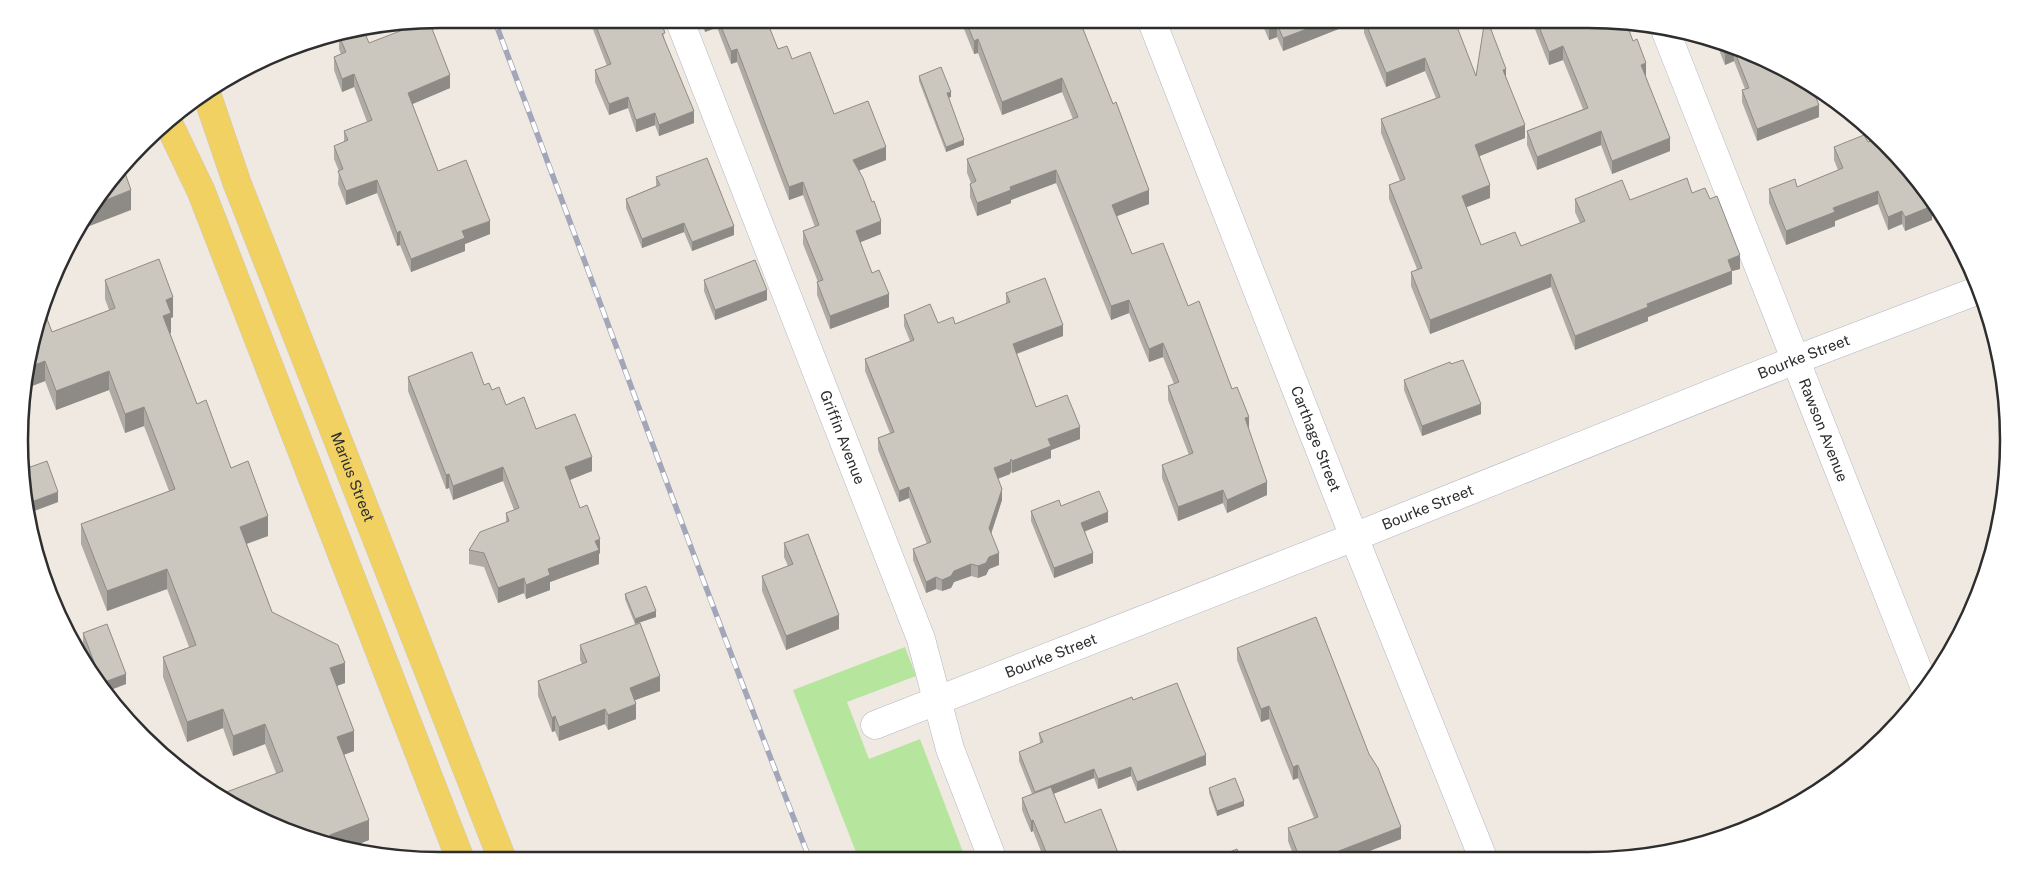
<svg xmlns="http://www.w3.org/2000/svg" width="2028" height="880" viewBox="0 0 2028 880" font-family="'Public Sans',sans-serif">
<rect width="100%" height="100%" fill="#efe9e1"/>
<path fill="#b6e59e" d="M905 647 916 676 847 702 869 759 920 739 966 860H859L793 690Z"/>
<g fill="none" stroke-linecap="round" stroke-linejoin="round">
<defs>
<g id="minor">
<path id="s1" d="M679 19 921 639 950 749 993 860"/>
<path id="s2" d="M1151 19 1354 537 1483 858"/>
<path id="s3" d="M1666 32 1925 688"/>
<path id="s4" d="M875 725 1354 537 1795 360 1979 290"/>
</g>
<g id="major">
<path id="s5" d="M206 92 237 183 503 861"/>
<path d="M167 120 201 191 461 861"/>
</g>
</defs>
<use href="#minor" stroke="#b4b7c1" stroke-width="29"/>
<use href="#major" stroke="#c9c9c9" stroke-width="29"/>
<use href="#minor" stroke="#fff" stroke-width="28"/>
<use href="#major" stroke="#f2d163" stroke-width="28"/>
<defs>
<path id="rail" d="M494 19C600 299 701 581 810 860"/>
</defs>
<use href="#rail" stroke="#a3a6b8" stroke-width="5.5"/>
<use href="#rail" stroke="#fff" stroke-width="4" stroke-dasharray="11" stroke-linecap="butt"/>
</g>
<g fill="#afaba4">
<path d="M589 19H660L665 41 694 123 659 136 655 125 636 132 628 108 609 115 595 82V70L607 66Z"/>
<path d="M700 19H766L778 49 792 59 834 114 886 160 859 170 881 234 860 242 872 273 889 307 830 329 817 295V282H818L803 244V231L815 227 803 195 789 200 737 62 731 64 718 30V27L705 32Z"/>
<path d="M960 19H1079L1149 204 1117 216 1132 254 1188 306 1232 389 1249 429 1267 495 1227 513 1223 503 1178 521 1162 478V465L1189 455 1168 400V386L1174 384 1163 357 1149 362 1129 313 1111 320 1056 183 1011 200V203L977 216 970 197V184L971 183 967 173V159L1073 119 1062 92 1002 115 978 53 974 54Z"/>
<path d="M1260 19H1341V28L1283 51 1277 37 1269 40Z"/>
<path d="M1364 19 1476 76 1506 77 1525 138 1479 156 1490 198 1466 207 1481 245 1521 246 1580 223 1575 212V199L1630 200 1692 193 1740 269 1732 271V284L1648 317V321L1575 350 1551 287 1430 334 1411 286V272L1417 269 1389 199V185L1400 181 1381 133V119L1436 98 1425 71 1386 87 1364 33Z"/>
<path d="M1531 19H1588L1646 77 1670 151 1612 174 1601 145 1537 170 1527 145V131L1583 109 1563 60 1549 65Z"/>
<path d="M339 36 369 43 450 88 412 104 438 171 490 234 465 244V251L411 272 400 245 397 246 377 193 346 205 338 184 339 171 334 159V146L344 142V131L367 122 354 87 342 92 334 70V57L341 54 339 49Z"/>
<path d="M1715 40 1724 41 1819 117 1757 141 1742 102V90L1745 89 1734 61 1725 65Z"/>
<path d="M919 76 951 97 948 98 964 145 946 152 919 81Z"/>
<path d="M1868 142 1922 184 1940 213 1932 216V220L1905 231 1902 224 1888 230 1878 204 1835 221V226L1786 245 1769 203V189L1797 187 1838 170 1834 160V147Z"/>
<path d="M656 177 734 235 692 251 684 232 642 248 626 208V199L656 186Z"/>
<path d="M105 280 173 317 171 318V333H170L197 404 268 536 247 544 272 612 345 683 337 686 354 751 344 755 369 840 351 847 304 839 276 773 265 744 233 756 223 728 187 742 163 677V657L189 647 167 589 107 611 81 544V524L169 491 144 426 125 433 109 390 56 410 45 381 32 386 26 369 27 358 44 311 52 332 109 310 105 299Z"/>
<path d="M704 280 767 300 715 320 704 291Z"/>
<path d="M1006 293 1063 336 1017 354 1036 407 1080 439 1051 450V458L1012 473 1011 471 1010 474 998 479 1002 500 991 534 999 565 989 569 986 575 978 578 971 576 954 582 951 588 942 591 936 589 926 593 913 560V549L927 544 909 498 899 502 878 450V438L890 433 865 371V359L910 341 904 326V315L938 323 955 324 1006 304Z"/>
<path d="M408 377 484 385 492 390 506 405 592 471 569 480 580 508 600 553 599 554V564L550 582V590L526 599 524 593 498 603 484 567 469 564V550L506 522V513L514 510 503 481 453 500 449 488 446 489 408 391Z"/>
<path d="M1404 380 1481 414 1422 436 1404 390Z"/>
<path d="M22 470 58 502 26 514Z"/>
<path d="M1061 506 1108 522 1085 531 1093 563 1054 578 1031 521V511Z"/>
<path d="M784 543 839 629 786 650 762 591V576L788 566 784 557Z"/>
<path d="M625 594 656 617 635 624 625 599Z"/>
<path d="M83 633 126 684 105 692 98 683 83 643Z"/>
<path d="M580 645 660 691 635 700 636 719 608 730 605 724 559 741 555 731 552 732 538 696V681L582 664 580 660Z"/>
<path d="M1237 648 1401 839 1351 858 1295 859 1288 841V828L1314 818 1298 778 1293 780 1269 719 1261 722 1237 660Z"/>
<path d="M1133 700 1206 765 1137 791 1131 776 1098 789 1094 778 1053 794 1065 823 1126 857 1135 859H1044L1033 831 1031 832 1022 810V798L1032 794 1019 761V752L1040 744 1039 733Z"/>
<path d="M1209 788 1244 806 1217 816 1209 793Z"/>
</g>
<g fill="#8e8b86">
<path d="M705 19H718V27L705 32Z"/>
<path d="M1333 19H1341V28L1283 51V38Z"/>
<path d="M1277 24V37L1269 40V27Z"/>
<path d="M978 39V53L974 54V41Z"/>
<path d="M1563 46V60L1549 65V52Z"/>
<path d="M737 49V62L731 64V51Z"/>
<path d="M1734 50V61L1725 65V54Z"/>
<path d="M1425 58V71L1386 87V73Z"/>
<path d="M1646 63V77L1641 65Z"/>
<path d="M1506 69V82L1503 70Z"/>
<path d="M354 74V87L342 92V79Z"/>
<path d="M450 75V88L408 106V93Z"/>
<path d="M1062 78V92L1002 115V102Z"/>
<path d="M951 92V97L947 98V93Z"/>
<path d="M628 97V108L609 115V104Z"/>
<path d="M1819 105V117L1757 141V129Z"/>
<path d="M694 111V123L659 136V125Z"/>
<path d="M655 113V125L636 132V120Z"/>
<path d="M1525 125V138L1475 158V145Z"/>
<path d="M1601 131V145L1537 170V157Z"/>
<path d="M1670 138V151L1612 174V161Z"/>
<path d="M964 140V145L946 152V147Z"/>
<path d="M886 147V160L853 173V160Z"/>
<path d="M1056 170V183L1011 200V203L977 216V203L1010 187Z"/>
<path d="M377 180V193L346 205V191Z"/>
<path d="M803 182V195L789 200V187Z"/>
<path d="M1490 185V198L1462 209V196Z"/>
<path d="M131 190V210L74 232 75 230 96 204Z"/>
<path d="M1149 190V204L1112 218V205Z"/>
<path d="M1878 191V204L1835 221V226L1786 245V231L1833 208Z"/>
<path d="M1934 202 1940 213 1932 216V220L1905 231V217Z"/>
<path d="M1902 211V224L1888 230V217Z"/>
<path d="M490 221V234L465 244V251L411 272V259L462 231Z"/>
<path d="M881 221V234L856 244V231Z"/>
<path d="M684 223V232L642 248V239Z"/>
<path d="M734 226V235L692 251V242Z"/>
<path d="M400 231V245L397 246V233Z"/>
<path d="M1740 255V269L1732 271V284L1648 317V321L1575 350V336L1647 304 1728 260Z"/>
<path d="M1551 274V287L1430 334V320Z"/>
<path d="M767 290V300L715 320V310Z"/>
<path d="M889 294V307L830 329V316Z"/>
<path d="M173 297V317L171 318V333L163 336V316L166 300Z"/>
<path d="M1129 300V313L1111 320V306Z"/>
<path d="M1063 325V336L1013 355V344Z"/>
<path d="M1163 343V357L1149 362V349Z"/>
<path d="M45 361V381L32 386V366Z"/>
<path d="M109 371V390L56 410V391Z"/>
<path d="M1481 404V414L1422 436V426Z"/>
<path d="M144 407V426L125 433V414Z"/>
<path d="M1249 417V430L1245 418Z"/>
<path d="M1080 427V439L1051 450V458L1012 473V461L1048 439Z"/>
<path d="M592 457V471L565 482V467Z"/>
<path d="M1011 459V471L1010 474 994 480V468Z"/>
<path d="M503 467V481L453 500V486Z"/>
<path d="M449 474V488L446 489V475Z"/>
<path d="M1267 482V495L1227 513V500Z"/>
<path d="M909 487V498L899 502V491Z"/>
<path d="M1002 489V500L989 540V528Z"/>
<path d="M1223 490V503L1178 521V507Z"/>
<path d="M58 492V502L26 514V504Z"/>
<path d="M1108 512V522L1081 533V523Z"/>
<path d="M268 516V536L240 546V527Z"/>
<path d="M600 539V553L599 554V564L550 582V590L526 599V585L548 569 595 541Z"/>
<path d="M999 553V565L989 569 986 575 978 578V566L989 557Z"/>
<path d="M1093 553V563L1054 578V568Z"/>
<path d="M971 564V576L954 582 951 588 942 591V580L954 571Z"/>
<path d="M167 569V589L107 611V591Z"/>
<path d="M936 577V589L926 593V582Z"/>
<path d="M524 578V593L498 603V588Z"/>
<path d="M656 611V617L635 624V619Z"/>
<path d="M839 615V629L786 650V636Z"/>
<path d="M345 663V683L330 688V668Z"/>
<path d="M126 674V684L105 692 102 688V683Z"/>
<path d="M660 676V691L630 702V688Z"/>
<path d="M636 704V719L608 730V715Z"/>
<path d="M1269 706V719L1261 722V709Z"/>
<path d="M223 709V728L187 742V722Z"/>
<path d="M605 709V724L559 741V727Z"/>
<path d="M555 716V731L552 732V718Z"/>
<path d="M265 724V744L233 756V736Z"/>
<path d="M354 731V751L337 757V737Z"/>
<path d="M1206 755V765L1137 791V782Z"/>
<path d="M1298 765V778L1293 780V767Z"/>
<path d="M1131 767V776L1098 789V779Z"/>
<path d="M1094 769V778L1035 801V792Z"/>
<path d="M1244 801V806L1217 816V811Z"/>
<path d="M369 820V840L351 847 322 842 330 835Z"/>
<path d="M1033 820V831L1031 832V821Z"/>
<path d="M1401 827V839L1351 858 1318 859Z"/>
</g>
<g fill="#cbc7bf" stroke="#8e8b86">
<path d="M593 19H660L665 33 662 34 694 111 659 125 655 113 636 120 628 97 609 104 595 70 611 64Z"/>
<path d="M718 19H766L778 49 787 46 792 59 810 52 834 114 868 101 886 147 853 160 863 178 872 202 874 201 881 221 856 231 872 273 879 270 889 294 830 316 817 282 823 280 803 231 819 225 803 182 789 187 737 49 731 51Z"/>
<path d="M965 19H1079L1113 104 1116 102 1149 190 1112 205 1132 254 1163 243 1188 306 1199 301 1232 389 1237 387 1249 417 1245 418 1267 482 1227 500 1223 490 1178 507 1162 465 1193 453 1168 386 1179 382 1163 343 1149 349 1129 300 1111 306 1056 170 1010 187 1011 190 977 203 970 184 976 181 967 159 1078 117 1062 78 1002 102 978 39 974 41Z"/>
<path d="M1265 19H1333L1283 38 1277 24 1269 27Z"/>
<path d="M1364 19H1454L1476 76 1485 19H1487L1506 69 1503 70 1525 125 1475 145 1490 185 1462 196 1481 245 1515 232 1521 246 1585 221 1575 199 1622 180 1630 200 1687 178 1692 193 1705 188 1710 199 1717 196 1740 255 1728 260 1732 271 1647 304 1648 307 1575 336 1551 274 1430 320 1411 272 1422 268 1389 185 1405 179 1381 119 1440 97 1425 58 1386 73Z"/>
<path d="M1536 19H1588L1627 25 1633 41 1637 39 1646 63 1641 65 1670 138 1612 161 1601 131 1537 157 1527 131 1588 108 1563 46 1549 52Z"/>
<path d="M426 21H429L450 75 408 93 438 171 466 160 490 221 462 231 465 238 411 259 400 231 397 233 377 180 346 191 338 171 343 169 334 146 348 140 344 131 372 120 354 74 342 79 334 57 346 52 339 36 364 31 369 43Z"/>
<path d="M1720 41H1724L1799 75 1810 83 1819 105 1757 129 1742 90 1749 88 1734 50 1725 54Z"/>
<path d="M941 67 951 92 947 93 964 140 946 147 919 76Z"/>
<path d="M1864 135 1868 142 1879 138 1922 184 1934 202 1931 203 1932 206 1905 217 1902 211 1888 217 1878 191 1833 208 1835 212 1786 231 1769 189 1795 179 1797 187 1843 168 1834 147Z"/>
<path d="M707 158 734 226 692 242 684 223 642 239 626 199 660 185 656 177Z"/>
<path d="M124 170 131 190 96 204Z"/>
<path d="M159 259 173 297 166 300 171 313 163 316 197 404 206 400 231 468 248 461 268 516 240 527 272 612 338 645 345 663 330 668 354 731 337 737 369 820 330 835 331 838 322 842 304 839 221 794 283 771 265 724 233 736 223 709 187 722 163 657 196 645 167 569 107 591 81 524 175 489 144 407 125 414 109 371 56 391 45 361 32 366 28 355 44 311 52 332 115 308 105 280Z"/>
<path d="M755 260 767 290 715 310 704 280Z"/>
<path d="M1045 278 1063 325 1013 344 1036 407 1067 395 1080 427 1048 439 1051 446 1012 461 1011 459 1010 462 994 468 1002 489 989 528 999 553 989 557 986 563 978 566 971 564 954 571 951 576 942 580 936 577 926 582 913 549 931 542 909 487 899 491 878 438 894 432 865 359 914 340 904 315 930 304 938 323 953 317 955 324 1010 302 1006 293Z"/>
<path d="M472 352 484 385 489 383 492 390 499 387 506 405 524 397 536 429 575 414 592 457 565 467 580 508 587 505 600 539 595 541 599 550 548 569 550 575 526 585 524 578 498 588 484 553 469 550 480 532 509 521 506 513 519 508 503 467 453 486 449 474 446 475 408 377Z"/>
<path d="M1463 360 1481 404 1422 426 1404 380 1450 362 1451 364Z"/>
<path d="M47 461 58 492 26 504 25 499 22 470Z"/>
<path d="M1099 491 1108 512 1081 523 1093 553 1054 568 1031 511 1059 500 1061 506Z"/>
<path d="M808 534 839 615 786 636 762 576 793 564 784 543Z"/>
<path d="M646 586 656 611 635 619 625 594Z"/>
<path d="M1316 617 1369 754 1378 768 1401 827 1318 859H1300L1288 828 1318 817 1298 765 1293 767 1269 706 1261 709 1237 648Z"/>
<path d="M640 623 660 676 630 688 636 704 608 715 605 709 559 727 555 716 552 718 538 681 587 662 580 645Z"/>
<path d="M107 624 126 674 102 683 83 633Z"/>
<path d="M1177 683 1206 755 1137 782 1131 767 1098 779 1094 769 1035 792 1019 752 1043 742 1039 733 1132 697 1133 700Z"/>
<path d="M1235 778 1244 801 1217 811 1209 788Z"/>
<path d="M1051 787 1065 823 1101 809 1118 853 1124 851 1126 857 1135 859H1049L1033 820 1031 821 1022 798Z"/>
<path d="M1237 849 1241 859H1213Z"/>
</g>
<g text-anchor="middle" stroke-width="4" stroke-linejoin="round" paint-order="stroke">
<g font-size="15" fill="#2e2e2e" stroke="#fff">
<text dy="5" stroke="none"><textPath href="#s4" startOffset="999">Bourke Street</textPath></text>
<text dy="5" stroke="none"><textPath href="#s3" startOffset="428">Rawson Avenue</textPath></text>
<text dy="5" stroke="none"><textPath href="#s1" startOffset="449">Griffin Avenue</textPath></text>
<text dy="5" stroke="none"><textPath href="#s2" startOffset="451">Carthage Street</textPath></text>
<text dy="5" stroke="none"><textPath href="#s5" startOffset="412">Marius Street</textPath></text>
<text dy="5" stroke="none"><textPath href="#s4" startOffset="594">Bourke Street</textPath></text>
<text dy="5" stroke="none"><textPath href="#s4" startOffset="189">Bourke Street</textPath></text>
</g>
</g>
<path d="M0 0H2028V880H0ZM440 28H1588A412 412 0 0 1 2000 440V440A412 412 0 0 1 1588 852H440A412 412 0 0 1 28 440V440A412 412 0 0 1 440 28Z" fill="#fff" fill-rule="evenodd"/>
<path fill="none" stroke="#2e2e2e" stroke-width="2.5" d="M440 28H1588A412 412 0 0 1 2000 440V440A412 412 0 0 1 1588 852H440A412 412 0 0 1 28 440V440A412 412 0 0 1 440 28Z"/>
</svg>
